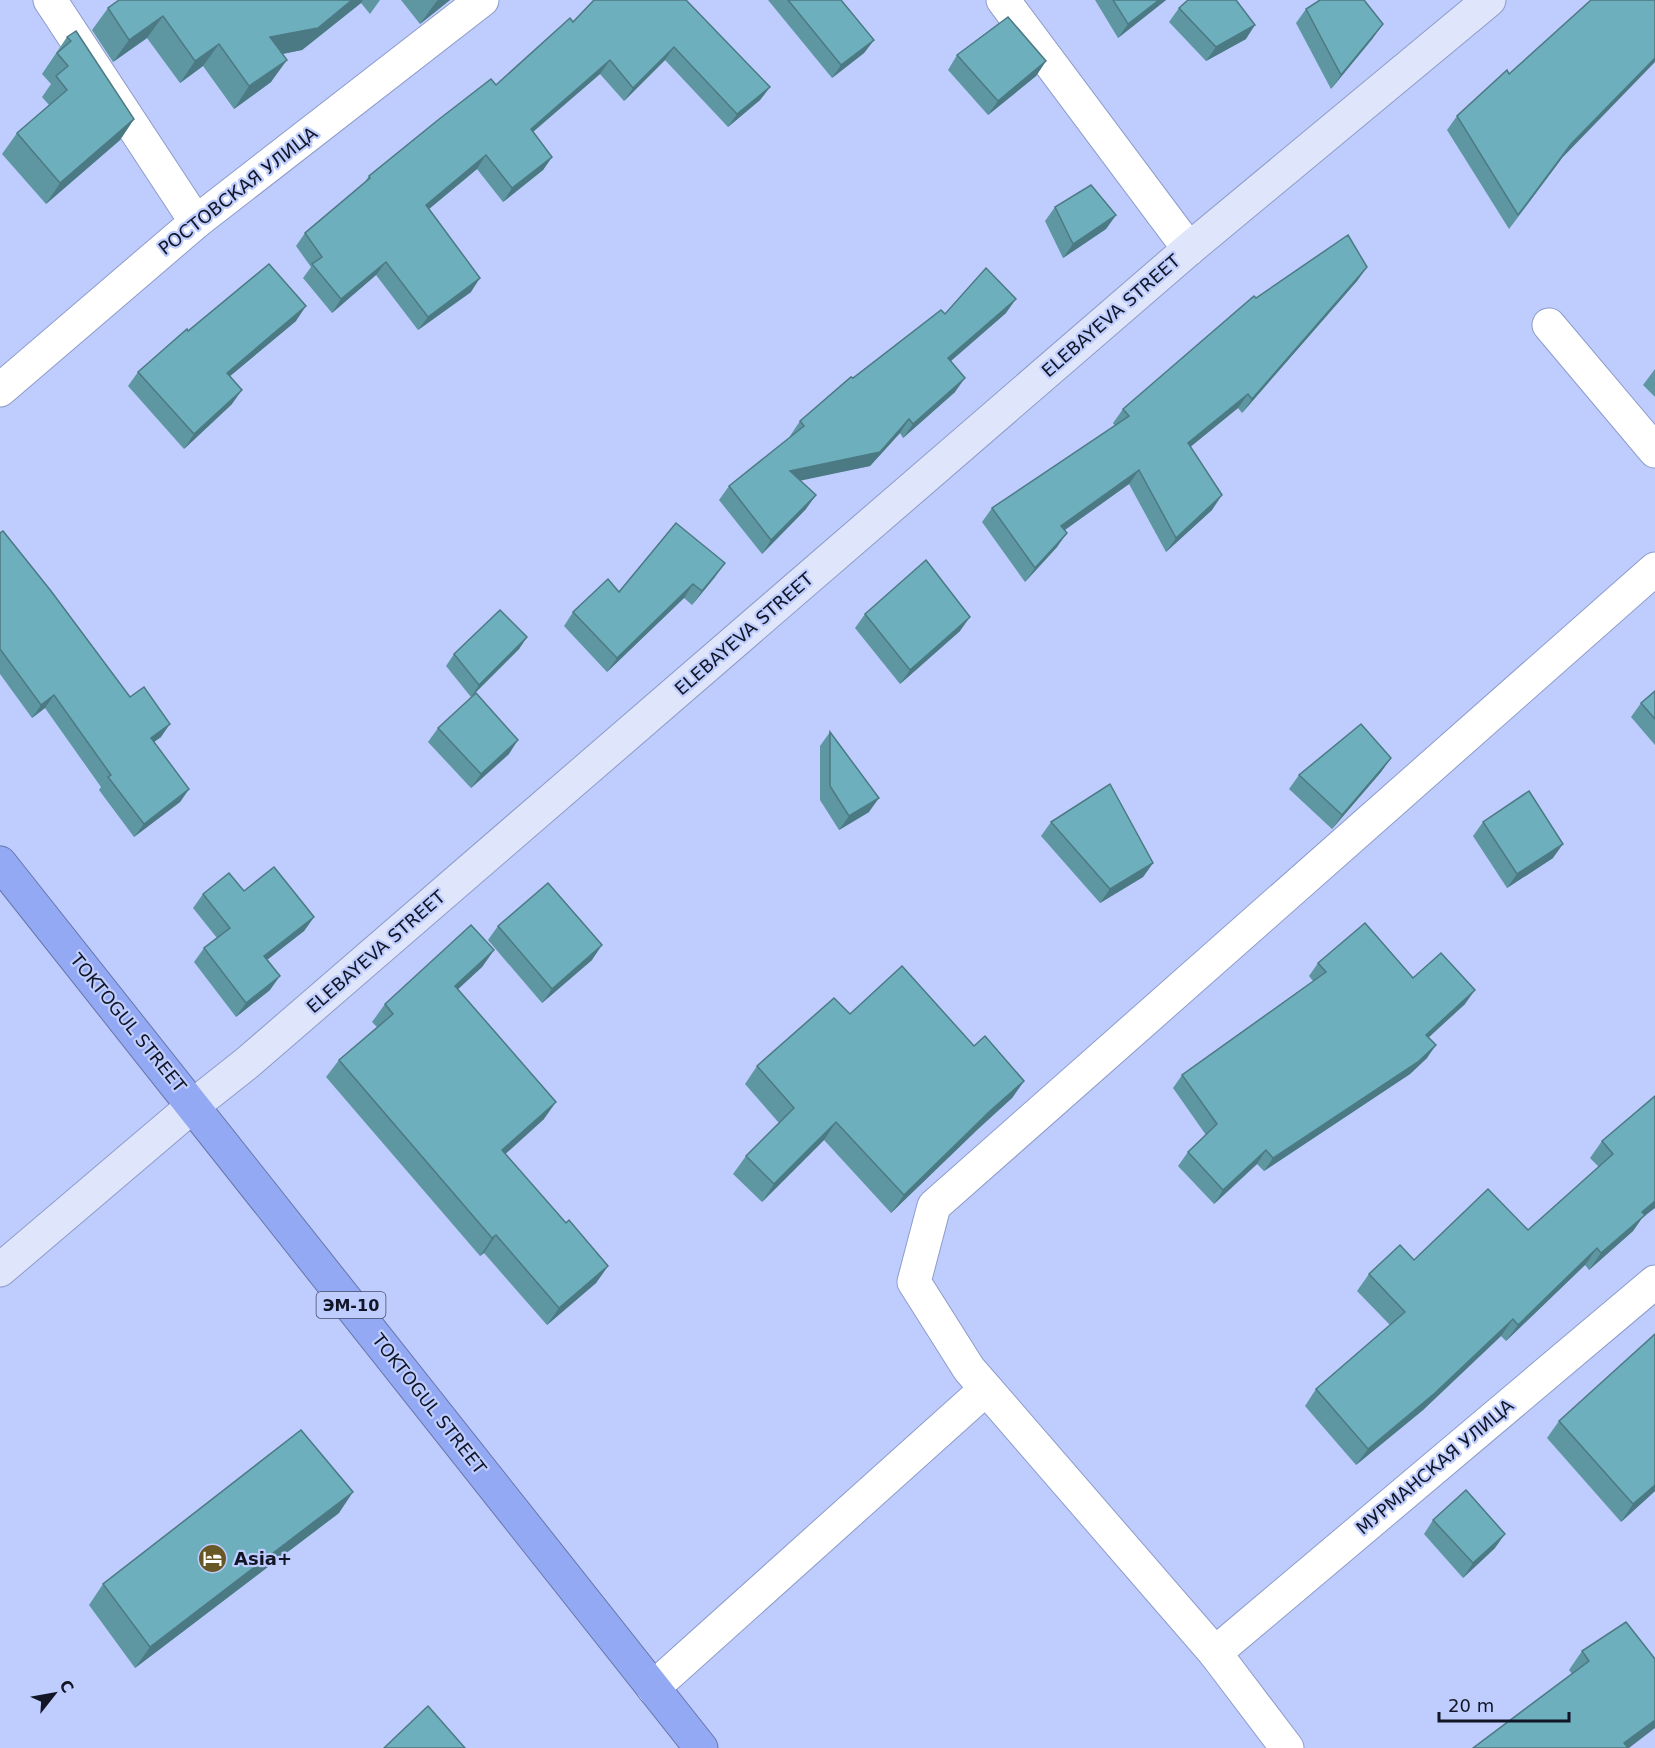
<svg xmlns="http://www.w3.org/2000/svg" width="1655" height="1748" viewBox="0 0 1655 1748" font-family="'DejaVu Sans',sans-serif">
<rect width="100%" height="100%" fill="#becdfd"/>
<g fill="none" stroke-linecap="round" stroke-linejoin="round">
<defs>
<g id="street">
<path d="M50 0 196 222"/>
<path d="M1003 0 1189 249"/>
<path d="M1549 325 1655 451"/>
<path d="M0 390 196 222 482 0"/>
<path d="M1215 1653 1655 1282"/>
<path d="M653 1688 986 1389"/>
<path d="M1287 1748 1215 1653 969 1369 914 1282 934 1206 1655 569"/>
</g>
<path id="secondary" d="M0 1270 194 1105 247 1063 1189 249 1489 0"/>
<path id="highway" d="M0 863 701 1748"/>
</defs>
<use href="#street" stroke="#8e9cca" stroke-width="35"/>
<use href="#secondary" stroke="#8e9cca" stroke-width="35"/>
<use href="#highway" stroke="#6675ab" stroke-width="35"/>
<use href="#street" stroke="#fff" stroke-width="33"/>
<use href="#secondary" stroke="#dfe5fb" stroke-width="33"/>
<use href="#highway" stroke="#94a9f3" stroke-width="33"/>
</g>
<g fill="#5e96a2">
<path d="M119 0H380L370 14 361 3 302 50 283 54 271 82 234 109 203 66 180 83 147 38 113 62 92 30 108 8Z"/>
<path d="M401 0H450L420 24Z"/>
<path d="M768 0H841L874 40 864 53 832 78Z"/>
<path d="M1095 0H1166L1118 38Z"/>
<path d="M688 3 770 87 760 100 728 127 665 60 624 101 600 74 533 132 552 157 543 170 503 202 477 169 429 209 471 292 418 330 376 275 332 313 303 278 311 267 296 246 305 233 364 183 369 176 496 85 573 22Z"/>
<path d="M1179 8 1246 39 1206 61 1169 22Z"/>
<path d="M1306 9 1373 38 1331 89 1296 23Z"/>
<path d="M67 37 134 119 120 140 46 204 2 154 17 133 49 105 42 97 51 84 42 74Z"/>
<path d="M957 55 1046 61 1036 76 988 115 948 70Z"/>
<path d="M1457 116 1562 158 1509 229 1447 130Z"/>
<path d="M1055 207 1116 215 1106 229 1063 258 1045 221Z"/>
<path d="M1367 267 1357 281 1242 413 1238 408 1190 447 1212 510 1166 552 1129 484 1064 530 1057 547 1025 582 982 522 992 508 1115 426 1113 423 1123 409 1256 298Z"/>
<path d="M1006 313 951 361 955 392 903 438 900 433 870 466 800 480 806 509 762 554 719 500 729 486 791 437 790 436 800 421 853 378 945 314Z"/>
<path d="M296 321 230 376 232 404 184 449 128 386 138 372 188 331Z"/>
<path d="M1655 369V397L1643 385Z"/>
<path d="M0 533 161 737 154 742 189 789 180 802 134 837 99 790 101 787 45 708 32 718 0 674Z"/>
<path d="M715 577 692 605 684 598 607 672 564 626 573 612 619 592Z"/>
<path d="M865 614 960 631 900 684 855 628Z"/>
<path d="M527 637 519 649 471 697 446 666 454 654Z"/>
<path d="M1655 691V745L1631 717 1641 703Z"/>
<path d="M438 728 509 754 471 788 428 742Z"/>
<path d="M830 732 869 812 839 830 820 800V746Z"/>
<path d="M1391 758 1381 772 1332 829 1289 789 1299 775Z"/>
<path d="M1051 822 1153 863 1143 877 1100 903 1041 836Z"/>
<path d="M1483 822 1553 858 1507 888 1473 836Z"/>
<path d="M203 894 314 917 304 931 267 960 270 990 236 1017 194 962 204 948 217 938 193 908Z"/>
<path d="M498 926 592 960 542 1003 488 940Z"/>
<path d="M494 950 482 967 458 989 544 1119 505 1154 566 1223 608 1266 596 1283 547 1325 484 1253 480 1256 326 1077 339 1060 377 1027 372 1022 385 1004Z"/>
<path d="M1318 963 1413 978 1465 1004 1429 1037 1427 1058 1410 1074 1264 1171 1257 1164 1214 1204 1178 1166 1188 1152 1206 1135 1173 1088 1182 1075 1313 981 1309 976Z"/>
<path d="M850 1014 974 1046 1024 1081 1012 1098 978 1129 891 1213 824 1140 762 1202 733 1174 746 1156 779 1123 745 1084 757 1066Z"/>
<path d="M1655 1096 1642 1218 1633 1231 1589 1270 1585 1265 1506 1341 1501 1336 1423 1410 1356 1465 1305 1406 1316 1389 1390 1325 1357 1291 1369 1274 1414 1260 1528 1230 1599 1167 1590 1158 1602 1141Z"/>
<path d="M1559 1421 1655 1491 1621 1522 1547 1438Z"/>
<path d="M339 1513 135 1668 89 1605 103 1584Z"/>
<path d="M1433 1520 1495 1548 1463 1578 1424 1534Z"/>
<path d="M1626 1622 1629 1748 1569 1670 1582 1651Z"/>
</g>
<g fill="#4c7a84">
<path d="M352 0H363L361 3 302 50 255 59 270 37Z"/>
<path d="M438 0H450L420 24 436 2Z"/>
<path d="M1159 0H1166L1118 38 1128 24Z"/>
<path d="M163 16 147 38 113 62 129 40Z"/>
<path d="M1383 24 1373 38 1331 89 1341 75Z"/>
<path d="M1255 25 1246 39 1206 61 1216 47Z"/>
<path d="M874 40 864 53 832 78 841 65Z"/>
<path d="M219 44 203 66 180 83 195 61Z"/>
<path d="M674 47 665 60 624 101 633 88Z"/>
<path d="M1655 58V62L1562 158 1509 229 1571 144Z"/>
<path d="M287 60 271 82 234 109 249 86Z"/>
<path d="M610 60 600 74 521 142 531 129Z"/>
<path d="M1046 61 1036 76 988 115 998 101Z"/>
<path d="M770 87 760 100 728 127 737 114Z"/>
<path d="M134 119 120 140 46 204 60 183Z"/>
<path d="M486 155 477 169 417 219 426 205Z"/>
<path d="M552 157 543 170 503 202 512 188Z"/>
<path d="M1116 215 1106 229 1063 258 1073 244Z"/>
<path d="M386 262 376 275 332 313 341 299Z"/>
<path d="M1367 267 1357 281 1242 413 1252 399Z"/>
<path d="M480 278 471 292 418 330 428 317Z"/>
<path d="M1016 299 1006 313 938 372 948 358Z"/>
<path d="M306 306 296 321 217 387 227 373Z"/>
<path d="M965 378 955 392 903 438 913 424Z"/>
<path d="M242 390 232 404 184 449 194 434Z"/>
<path d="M1248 394 1238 408 1178 457 1188 443Z"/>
<path d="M909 419 900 433 870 466 780 485 790 471Z"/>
<path d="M1139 470 1129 484 1051 540 1061 526Z"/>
<path d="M816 495 806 509 762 554 771 540Z"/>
<path d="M1222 495 1212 510 1166 552 1176 538Z"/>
<path d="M1067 533 1057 547 1025 582 1035 568Z"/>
<path d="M725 563 715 577 692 605 702 591Z"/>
<path d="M693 584 684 598 607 672 617 658Z"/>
<path d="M970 617 960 631 900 684 910 670Z"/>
<path d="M527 637 519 649 471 697 479 685Z"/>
<path d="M54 695 45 708 32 718 41 705Z"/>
<path d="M170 724 161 737 141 751 151 738Z"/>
<path d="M518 740 509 754 471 788 481 774Z"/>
<path d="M1391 758 1381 772 1332 829 1342 815Z"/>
<path d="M189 789 180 802 134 837 144 824Z"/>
<path d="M879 798 869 812 839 830 849 816Z"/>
<path d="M1563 844 1553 858 1507 888 1517 874Z"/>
<path d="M1153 863 1143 877 1100 903 1110 889Z"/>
<path d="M314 917 304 931 254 970 264 956Z"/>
<path d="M602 945 592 960 542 1003 552 989Z"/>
<path d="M494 950 482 967 443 1003 455 986Z"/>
<path d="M280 976 270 990 236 1017 246 1003Z"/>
<path d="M1475 990 1465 1004 1417 1048 1426 1035Z"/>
<path d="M1436 1045 1427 1058 1410 1074 1264 1171 1273 1158Z"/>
<path d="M1024 1081 1012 1098 978 1129 891 1213 904 1195 990 1111Z"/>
<path d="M556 1102 544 1119 490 1168 502 1150Z"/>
<path d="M836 1122 824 1140 762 1202 774 1184Z"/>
<path d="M1266 1150 1257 1164 1214 1204 1223 1190Z"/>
<path d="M1655 1201V1208L1642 1218 1633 1231 1589 1270 1601 1253 1642 1212Z"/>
<path d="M496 1235 484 1253 480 1256 492 1238Z"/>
<path d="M1597 1248 1585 1265 1506 1341 1518 1325Z"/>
<path d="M608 1266 596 1283 547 1325 559 1308Z"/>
<path d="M1513 1319 1501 1336 1423 1410 1356 1465 1368 1449Z"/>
<path d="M1655 1485V1491L1621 1522 1633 1504Z"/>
<path d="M353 1492 339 1513 135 1668 150 1647Z"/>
<path d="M1505 1534 1495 1548 1463 1578 1473 1563Z"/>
<path d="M1655 1720V1728L1629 1748H1621L1624 1743Z"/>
</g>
<g fill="#6dafbc" stroke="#4c7a84" stroke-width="1.5">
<path d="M119 0H352L318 28 270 37 287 60 249 86 219 44 195 61 163 16 129 40 108 8Z"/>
<path d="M594 0H686L770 87 737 114 674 47 633 88 610 60 531 129 552 157 512 188 486 155 426 205 480 278 428 317 386 262 341 299 312 264 322 257 305 233 370 178 369 176 438 120 491 79 496 85 570 18 573 22Z"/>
<path d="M788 0H841L874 40 841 65Z"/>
<path d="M1113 0H1159L1128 24Z"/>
<path d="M1188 0H1236L1255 25 1216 47 1179 8Z"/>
<path d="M1320 0H1364L1383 24 1341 75 1306 9Z"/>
<path d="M1591 0H1655V58L1571 144 1518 215 1457 116 1507 70 1509 74Z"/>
<path d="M1008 17 1046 61 998 101 957 55Z"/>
<path d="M76 31 134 119 60 183 17 133 67 90 56 76 68 66 57 53 71 41 67 37Z"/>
<path d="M1091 185 1116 215 1073 244 1055 207Z"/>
<path d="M1348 235 1367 267 1252 399 1248 394 1188 443 1222 495 1176 538 1139 470 1061 526 1067 533 1035 568 992 508 1129 416 1123 409 1254 296 1256 298Z"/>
<path d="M269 264 306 306 227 373 242 390 194 434 138 372 187 329 188 331Z"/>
<path d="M986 268 1016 299 948 358 965 378 913 424 909 419 880 452 790 471 816 495 771 540 729 486 804 426 800 421 851 377 853 378 941 310 945 314Z"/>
<path d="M676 523 725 563 702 591 693 584 617 658 573 612 608 579 619 592Z"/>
<path d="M3 531 51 591 130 697 144 687 170 724 151 738 189 789 144 824 108 777 111 775 54 695 41 705 0 649V533Z"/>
<path d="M926 560 970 617 910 670 865 614Z"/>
<path d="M500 610 527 637 479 685 454 654Z"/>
<path d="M1655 691V719L1641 703Z"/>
<path d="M476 693 518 740 481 774 438 728Z"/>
<path d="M1361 724 1391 758 1342 815 1299 775Z"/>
<path d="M830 732 879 798 849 816 830 786Z"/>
<path d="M1110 784 1153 863 1110 889 1051 822Z"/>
<path d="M1529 791 1563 844 1517 874 1483 822Z"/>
<path d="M274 867 314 917 264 956 280 976 246 1003 204 948 230 928 203 894 229 873 244 891Z"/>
<path d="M548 883 602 945 552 989 498 926Z"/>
<path d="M1365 923 1413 978 1441 953 1475 990 1426 1035 1436 1045 1419 1061 1273 1158 1266 1150 1223 1190 1188 1152 1217 1124 1182 1075 1326 972 1318 963Z"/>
<path d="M471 925 494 950 455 986 556 1102 502 1150 566 1223 569 1220 608 1266 559 1308 496 1235 492 1238 339 1060 393 1014 385 1004Z"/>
<path d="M902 966 974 1046 985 1036 1024 1081 990 1111 904 1195 836 1122 774 1184 746 1156 794 1108 757 1066 834 998 850 1014Z"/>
<path d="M1655 1096V1201L1642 1212 1645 1215 1601 1253 1597 1248 1518 1325 1513 1319 1435 1393 1368 1449 1316 1389 1405 1312 1369 1274 1400 1245 1414 1260 1488 1189 1528 1230 1613 1154 1602 1141Z"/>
<path d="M1655 1334V1485L1633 1504 1559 1421Z"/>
<path d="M301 1430 353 1492 150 1647 103 1584Z"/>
<path d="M1466 1490 1505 1534 1473 1563 1433 1520Z"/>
<path d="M1626 1622 1655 1659V1720L1624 1743 1628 1748H1473L1589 1661 1582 1651Z"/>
<path d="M428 1706 465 1748H384Z"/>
</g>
<defs>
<symbol id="hotel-disc" viewBox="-11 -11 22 22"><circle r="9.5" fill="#685825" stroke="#becdfd"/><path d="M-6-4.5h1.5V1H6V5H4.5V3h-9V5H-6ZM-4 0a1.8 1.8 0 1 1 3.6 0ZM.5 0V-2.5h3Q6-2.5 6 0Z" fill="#fff"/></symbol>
</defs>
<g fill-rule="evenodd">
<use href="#hotel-disc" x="196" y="1542" width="33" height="33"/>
</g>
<g text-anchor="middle" stroke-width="4.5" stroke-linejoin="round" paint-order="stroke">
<rect fill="#becdfd" stroke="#454c66" stroke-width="1.5" x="316.5" y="1292" width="69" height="26" rx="4.5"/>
<g font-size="16" font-weight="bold" fill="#111526">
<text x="351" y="1311">ЭМ-10</text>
</g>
<g font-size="18" fill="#111526" stroke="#becdfd">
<text transform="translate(238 191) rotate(-38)" y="6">РОСТОВСКАЯ УЛИЦА</text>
<text transform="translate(1111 316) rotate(-41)" y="6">ELEBAYEVA STREET</text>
<text transform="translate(744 634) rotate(-41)" y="6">ELEBAYEVA STREET</text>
<text transform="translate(376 952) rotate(-41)" y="6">ELEBAYEVA STREET</text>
<text transform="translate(128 1023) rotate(51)" y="6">TOKTOGUL STREET</text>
<text transform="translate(429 1404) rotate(52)" y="6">TOKTOGUL STREET</text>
<text transform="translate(1435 1467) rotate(-40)" y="6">МУРМАНСКАЯ УЛИЦА</text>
</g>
<g font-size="18" font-weight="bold" fill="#111526" stroke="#becdfd" text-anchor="start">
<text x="234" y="1565">Asia+</text>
</g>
</g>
<g transform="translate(54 1694) rotate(59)" stroke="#becdfd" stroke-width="4.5" paint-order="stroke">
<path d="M0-4.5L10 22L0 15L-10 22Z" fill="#111526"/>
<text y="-9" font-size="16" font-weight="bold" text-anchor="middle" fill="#111526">С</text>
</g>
<path d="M1439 1712v9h130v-9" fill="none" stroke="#111526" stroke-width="3"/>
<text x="1448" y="1712" font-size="18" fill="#111526" stroke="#becdfd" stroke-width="4.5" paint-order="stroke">20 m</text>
</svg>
